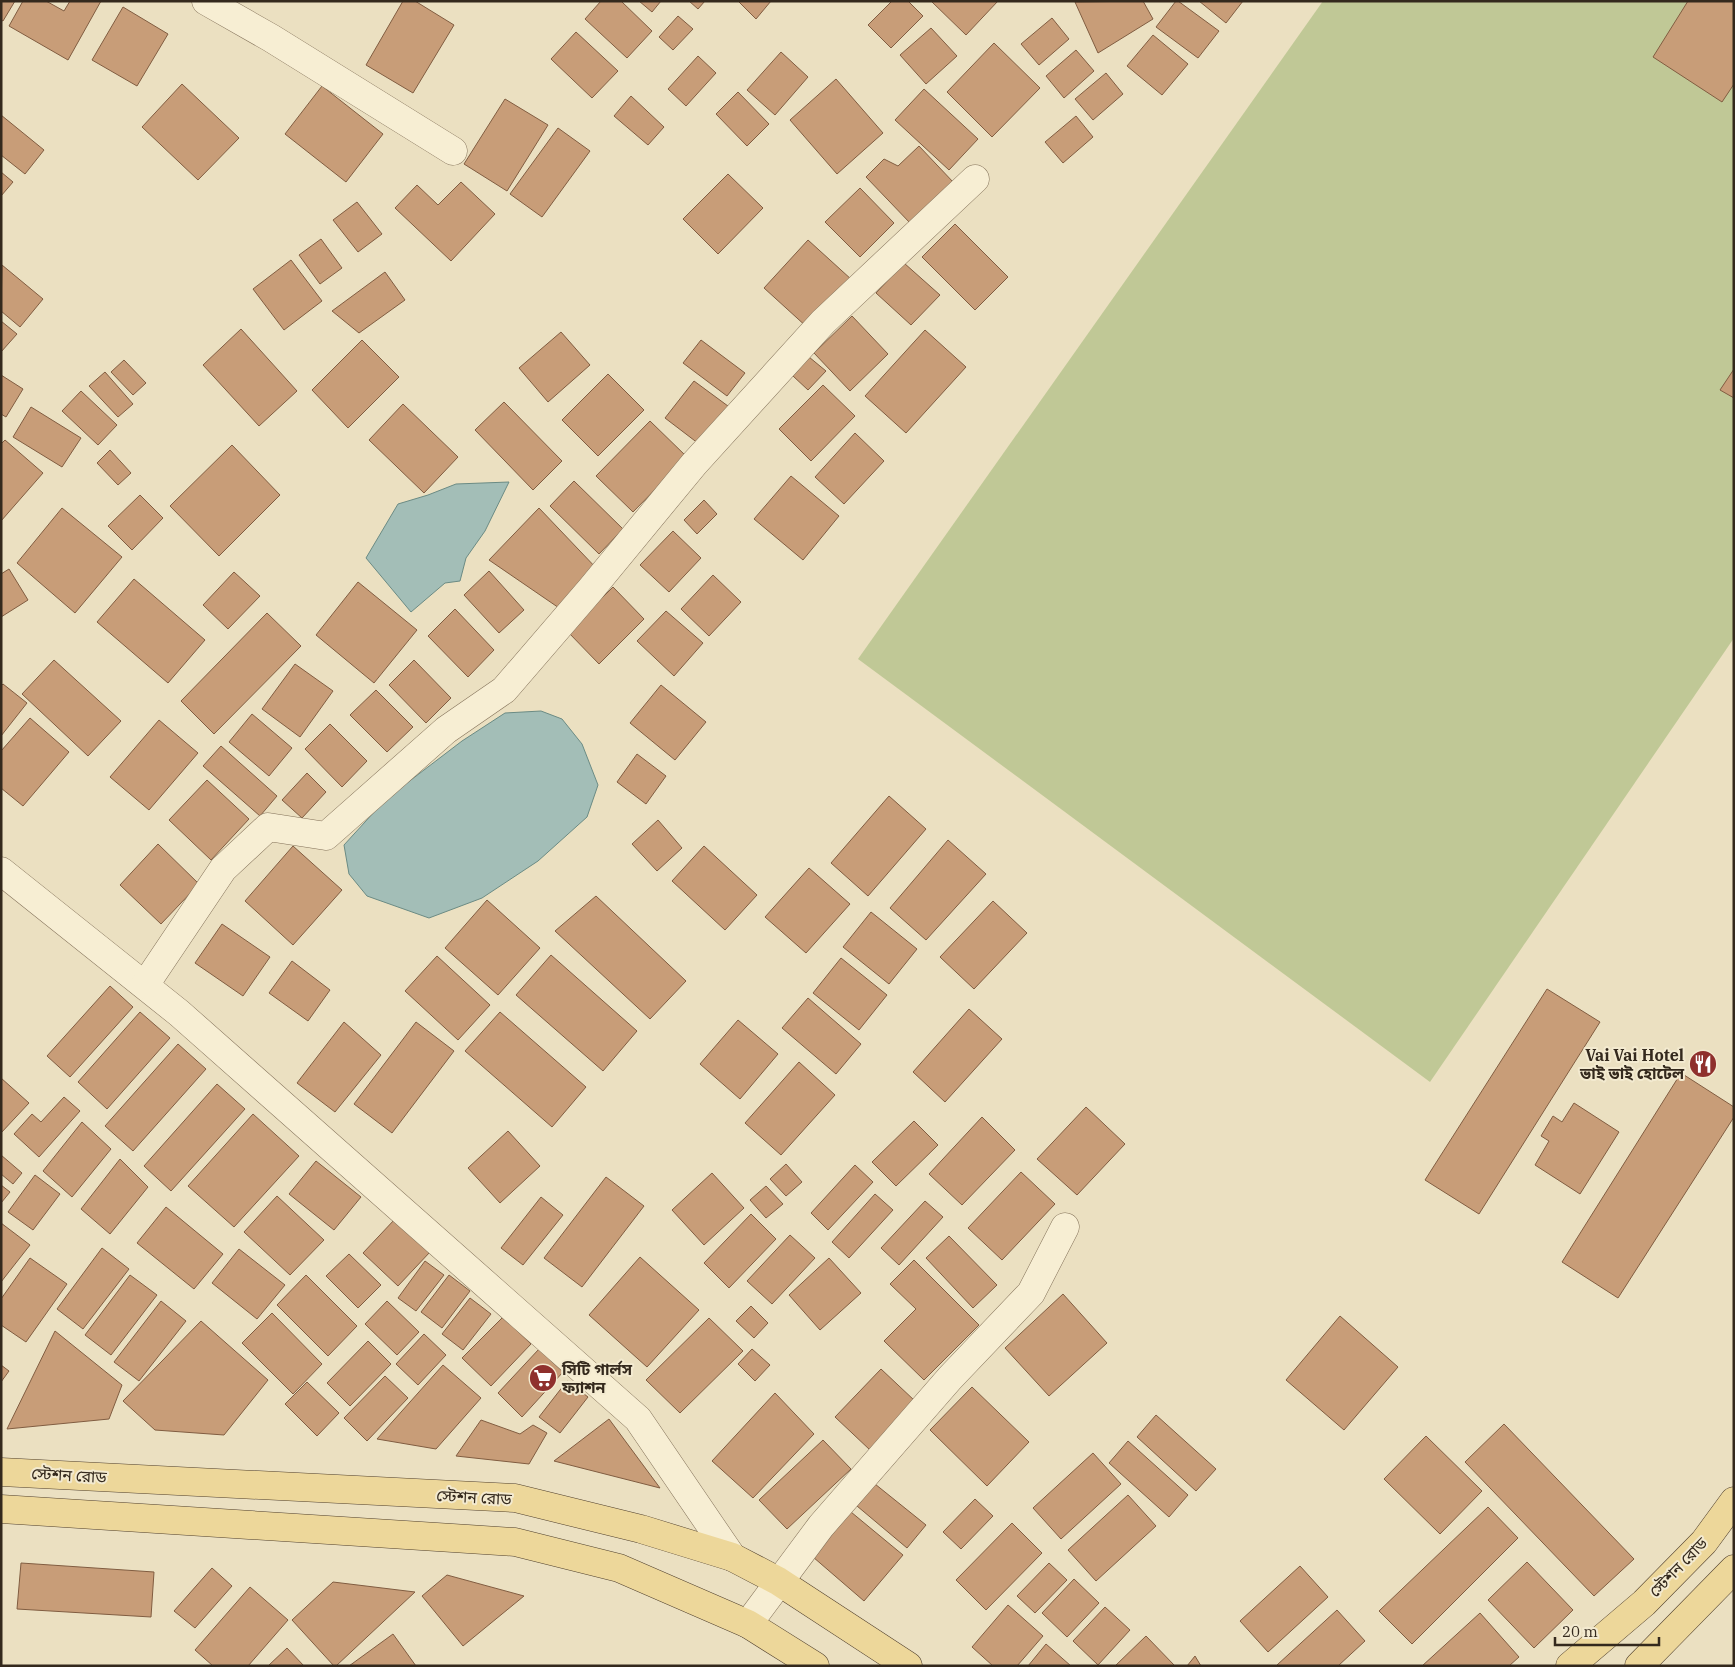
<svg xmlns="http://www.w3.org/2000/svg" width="1735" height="1667" viewBox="0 0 1735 1667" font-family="'IBM Plex Serif','Noto Sans Bengali',serif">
<rect width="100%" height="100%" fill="#ebe0c1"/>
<path fill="#c0c896" d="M1323 1H1734V638L1430 1082 858 659Z"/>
<g fill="#a3beb7" stroke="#6b8b84">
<path d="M509 482 485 531 466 558 460 581 445 583 411 612 366 558 398 504 428 495 456 484Z"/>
<path d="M541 711 562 719 582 744 598 785 587 817 538 861 482 898 429 918 367 896 349 874 344 845 386 799 462 741 505 713Z"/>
</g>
<g fill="#c89d78" stroke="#815d41">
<path d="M1 1H15L3 21 1 20Z"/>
<path d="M23 1H46L64 11 70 1H101L68 60 9 26Z"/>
<path d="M403 1H415L454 25 413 93 366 65Z"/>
<path d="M601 1H621L652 31 627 58 585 19Z"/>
<path d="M639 1H661L652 12Z"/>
<path d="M689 1H705L698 9Z"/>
<path d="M738 1H771L756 19Z"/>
<path d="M892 1H908L923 16 891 48 868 25Z"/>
<path d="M931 1H998L966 35Z"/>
<path d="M1143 1 1153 19 1098 53 1075 2Z"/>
<path d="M1176 1H1178L1219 31 1198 58 1156 27Z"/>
<path d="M1199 1H1243L1226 23Z"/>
<path d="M1688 1H1734V84L1722 102 1653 57Z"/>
<path d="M123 7 168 34 137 86 92 60Z"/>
<path d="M678 16 693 29 673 50 659 37Z"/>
<path d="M1052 18 1069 39 1039 65 1021 44Z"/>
<path d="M931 28 957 56 926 84 900 55Z"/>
<path d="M576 32 618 71 592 98 551 59Z"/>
<path d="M1153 35 1188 64 1162 95 1127 66Z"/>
<path d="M994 43 1040 88 992 137 947 92Z"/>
<path d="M1076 50 1094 71 1064 98 1046 76Z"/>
<path d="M781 52 808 77 775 115 747 90Z"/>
<path d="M698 56 716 73 686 106 668 89Z"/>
<path d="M1106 73 1123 94 1093 120 1075 99Z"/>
<path d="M836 79 883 133 837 174 790 120Z"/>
<path d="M182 84 239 138 198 180 142 127Z"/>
<path d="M322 86 383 134 346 182 285 134Z"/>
<path d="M924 89 978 139 949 170 895 120Z"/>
<path d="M738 92 769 124 747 146 716 114Z"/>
<path d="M631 96 664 127 648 145 614 116Z"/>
<path d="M505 99 548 125 507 191 464 164Z"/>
<path d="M1 115 44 150 25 174 1 155Z"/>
<path d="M1076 116 1093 137 1063 163 1045 142Z"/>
<path d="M558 128 590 151 542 217 510 194Z"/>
<path d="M919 146 954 183 911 224 866 177 884 159 898 166Z"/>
<path d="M1 172 13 182 1 196Z"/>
<path d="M728 174 763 208 718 254 683 219Z"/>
<path d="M461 182 495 214 451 261 395 208 417 185 438 205Z"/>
<path d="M860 188 894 223 860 257 825 222Z"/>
<path d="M357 202 382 234 358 252 333 220Z"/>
<path d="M955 224 1008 277 975 310 922 257Z"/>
<path d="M321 239 342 268 320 284 299 255Z"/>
<path d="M808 240 852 280 808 328 764 288Z"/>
<path d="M291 260 322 301 284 330 253 289Z"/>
<path d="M904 263 940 295 911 325 876 293Z"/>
<path d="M2 265 43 299 20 327 1 311Z"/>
<path d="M385 272 405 300 359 333 332 311Z"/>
<path d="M852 316 888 354 850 391 814 353Z"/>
<path d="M1 321 17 334 1 352Z"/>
<path d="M241 329 297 391 259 426 203 365Z"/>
<path d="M925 330 966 367 906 433 865 396Z"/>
<path d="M561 332 590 365 548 402 519 368Z"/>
<path d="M362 340 399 377 348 428 312 390Z"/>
<path d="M701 340 745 373 727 396 683 363Z"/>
<path d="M809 357 826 371 808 390 793 376Z"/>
<path d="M124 360 146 383 133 395 111 372Z"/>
<path d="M1734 369V398L1720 390Z"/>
<path d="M105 372 133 404 118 417 89 386Z"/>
<path d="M608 374 644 410 598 456 562 420Z"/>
<path d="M1 375 23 389 6 417 1 414Z"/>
<path d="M694 381 732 409 703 447 665 418Z"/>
<path d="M823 385 855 416 811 461 779 429Z"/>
<path d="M81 391 117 425 98 445 62 411Z"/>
<path d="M504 402 562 461 533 490 475 430Z"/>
<path d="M403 404 458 457 424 493 369 440Z"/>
<path d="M31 407 81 438 62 467 13 437Z"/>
<path d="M650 421 687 457 633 512 596 476Z"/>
<path d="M855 433 884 461 844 504 815 477Z"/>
<path d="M5 440 43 473 1 521V444Z"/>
<path d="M232 445 280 495 219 556 170 506Z"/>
<path d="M110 450 131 473 118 485 97 463Z"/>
<path d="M791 476 839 516 803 560 754 519Z"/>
<path d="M574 481 623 529 599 554 550 506Z"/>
<path d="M140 495 163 518 132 550 108 526Z"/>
<path d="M704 500 717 514 697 534 684 520Z"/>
<path d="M62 508 122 557 75 613 17 563Z"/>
<path d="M539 508 599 571 562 610 489 560Z"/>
<path d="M673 531 701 558 669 592 640 565Z"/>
<path d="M9 569 28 600 1 617V574Z"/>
<path d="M489 571 524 610 499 633 464 595Z"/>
<path d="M234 572 260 596 228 629 203 605Z"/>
<path d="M713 575 741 602 709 636 681 609Z"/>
<path d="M134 579 205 640 168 683 97 622Z"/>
<path d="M358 582 417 630 374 683 316 635Z"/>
<path d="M613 587 644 619 599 664 568 632Z"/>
<path d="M455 609 494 650 468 677 428 636Z"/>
<path d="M666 611 703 643 674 676 637 641Z"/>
<path d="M267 613 301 646 214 734 181 701Z"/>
<path d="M54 660 121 721 88 756 22 694Z"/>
<path d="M414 660 451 698 426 723 389 685Z"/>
<path d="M295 664 333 691 300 737 262 709Z"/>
<path d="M3 684 27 703 1 736V686Z"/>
<path d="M661 685 706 722 675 760 630 723Z"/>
<path d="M376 690 413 727 387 752 350 715Z"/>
<path d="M252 714 292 748 269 776 229 742Z"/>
<path d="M30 718 69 752 23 806 1 788V751Z"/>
<path d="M159 720 198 753 149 810 110 777Z"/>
<path d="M330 724 367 761 342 787 305 749Z"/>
<path d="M221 746 277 796 260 816 203 766Z"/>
<path d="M637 754 666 776 646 804 617 782Z"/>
<path d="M307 773 326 792 302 818 282 800Z"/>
<path d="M207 780 249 819 211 860 169 820Z"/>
<path d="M889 796 926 829 868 896 831 863Z"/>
<path d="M658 820 682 848 657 871 632 844Z"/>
<path d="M948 840 986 874 926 940 890 908Z"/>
<path d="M158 844 199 884 161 924 120 885Z"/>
<path d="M293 846 342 890 293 945 245 901Z"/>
<path d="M704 846 757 895 725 930 672 881Z"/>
<path d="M809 868 850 904 806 953 765 917Z"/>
<path d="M596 896 686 981 650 1019 555 931Z"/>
<path d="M487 900 540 948 498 995 445 948Z"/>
<path d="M993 901 1027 933 974 989 940 957Z"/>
<path d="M871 912 917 949 889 984 843 947Z"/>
<path d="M222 924 270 957 243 996 195 963Z"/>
<path d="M551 955 637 1031 603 1071 516 995Z"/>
<path d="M437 956 490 1005 458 1040 405 991Z"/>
<path d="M841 958 887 995 859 1030 813 993Z"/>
<path d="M292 961 330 990 308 1021 269 993Z"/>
<path d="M110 986 133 1007 70 1077 47 1056Z"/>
<path d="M1547 989 1600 1022 1479 1214 1425 1180Z"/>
<path d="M808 998 861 1044 836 1074 782 1028Z"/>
<path d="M969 1009 1002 1039 945 1102 913 1072Z"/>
<path d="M140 1012 170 1038 107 1109 78 1082Z"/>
<path d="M500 1012 586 1087 552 1127 465 1051Z"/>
<path d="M738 1020 778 1054 740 1099 700 1064Z"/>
<path d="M344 1022 381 1055 335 1112 297 1083Z"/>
<path d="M416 1022 454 1051 392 1133 354 1104Z"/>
<path d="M178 1044 206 1069 133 1151 105 1126Z"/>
<path d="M799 1062 835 1095 781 1155 745 1123Z"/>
<path d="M1681 1073 1734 1107V1117L1618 1298 1562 1262Z"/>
<path d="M1 1078 29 1103 1 1133Z"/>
<path d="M217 1084 245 1109 171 1191 144 1166Z"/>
<path d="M64 1097 80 1111 39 1157 14 1134 32 1114 41 1122Z"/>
<path d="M1574 1103 1619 1132 1580 1194 1535 1165 1549 1141 1541 1136 1553 1116 1562 1122Z"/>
<path d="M1086 1107 1125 1144 1077 1195 1037 1159Z"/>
<path d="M253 1114 299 1156 234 1227 188 1186Z"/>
<path d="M982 1117 1015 1150 962 1205 929 1174Z"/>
<path d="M914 1121 938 1145 896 1186 872 1162Z"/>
<path d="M82 1122 111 1149 72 1197 43 1171Z"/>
<path d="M508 1131 540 1166 500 1203 468 1168Z"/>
<path d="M1 1155 22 1173 13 1184 1 1174Z"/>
<path d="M120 1159 148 1187 110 1234 81 1209Z"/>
<path d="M316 1161 361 1197 334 1230 289 1194Z"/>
<path d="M786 1164 802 1182 786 1196 770 1179Z"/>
<path d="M855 1165 873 1182 828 1230 811 1213Z"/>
<path d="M1021 1172 1055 1204 1002 1260 968 1228Z"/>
<path d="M712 1173 744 1208 704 1245 672 1210Z"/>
<path d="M35 1175 60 1194 33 1230 8 1212Z"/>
<path d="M606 1177 644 1206 582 1287 544 1258Z"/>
<path d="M1 1185 10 1192 1 1203Z"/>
<path d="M766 1186 783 1204 766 1218 750 1200Z"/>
<path d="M875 1194 893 1210 849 1258 832 1242Z"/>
<path d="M277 1196 324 1240 290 1275 244 1232Z"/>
<path d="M541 1197 563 1215 523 1265 501 1248Z"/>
<path d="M925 1201 943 1217 899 1265 881 1248Z"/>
<path d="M166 1207 223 1254 194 1289 137 1243Z"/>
<path d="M751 1214 776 1239 729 1288 704 1263Z"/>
<path d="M395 1219 430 1252 398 1286 363 1253Z"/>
<path d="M1 1223 30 1245 1 1282Z"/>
<path d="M790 1235 815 1258 772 1304 747 1281Z"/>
<path d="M949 1236 997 1285 973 1308 926 1258Z"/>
<path d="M102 1248 129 1269 83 1329 57 1309Z"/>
<path d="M239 1249 285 1285 257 1319 212 1283Z"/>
<path d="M349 1254 381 1285 358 1308 326 1276Z"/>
<path d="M640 1257 699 1310 647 1367 589 1315Z"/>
<path d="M30 1258 67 1284 26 1342 1 1325V1299Z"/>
<path d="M829 1258 861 1293 820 1330 789 1295Z"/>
<path d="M914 1260 979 1325 924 1380 884 1341 916 1309 890 1284Z"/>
<path d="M425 1261 444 1275 416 1311 398 1298Z"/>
<path d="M130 1275 157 1295 111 1355 85 1335Z"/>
<path d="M306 1275 357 1326 328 1356 277 1305Z"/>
<path d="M449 1275 470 1291 442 1328 421 1312Z"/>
<path d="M1063 1294 1107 1343 1049 1396 1005 1348Z"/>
<path d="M470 1298 491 1314 463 1350 442 1334Z"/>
<path d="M161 1301 186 1321 139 1381 114 1362Z"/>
<path d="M387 1301 419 1332 397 1355 365 1324Z"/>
<path d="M751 1306 768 1323 754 1338 736 1321Z"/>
<path d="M272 1313 322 1364 293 1394 242 1343Z"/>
<path d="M1340 1316 1398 1367 1344 1430 1286 1380Z"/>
<path d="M503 1317 531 1344 491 1386 462 1358Z"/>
<path d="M709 1318 743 1351 680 1413 646 1380Z"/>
<path d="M201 1321 268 1380 224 1435 155 1430 123 1401Z"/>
<path d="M55 1331 122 1385 109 1419 7 1429Z"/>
<path d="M424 1334 446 1355 418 1385 396 1364Z"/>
<path d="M368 1341 391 1364 350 1406 327 1383Z"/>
<path d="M539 1349 563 1372 522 1417 498 1393Z"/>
<path d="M752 1349 770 1365 755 1381 738 1364Z"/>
<path d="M1 1365 9 1371 1 1382Z"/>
<path d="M443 1365 481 1398 436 1449 377 1439Z"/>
<path d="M881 1369 915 1401 870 1450 835 1417Z"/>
<path d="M385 1376 408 1398 367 1441 344 1418Z"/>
<path d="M567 1381 588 1397 560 1433 539 1417Z"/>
<path d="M307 1382 339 1413 317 1436 285 1404Z"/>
<path d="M972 1387 1029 1442 987 1486 930 1430Z"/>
<path d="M775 1393 814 1434 753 1498 712 1461Z"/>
<path d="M1156 1415 1216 1469 1196 1491 1137 1437Z"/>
<path d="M609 1419 660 1488 554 1461Z"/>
<path d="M481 1420 520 1434 533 1425 547 1433 529 1464 456 1456Z"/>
<path d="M1504 1424 1634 1559 1594 1596 1465 1462Z"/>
<path d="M1426 1436 1482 1491 1440 1534 1384 1479Z"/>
<path d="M823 1440 851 1469 787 1529 759 1500Z"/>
<path d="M1128 1441 1188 1495 1169 1517 1109 1463Z"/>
<path d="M1093 1453 1121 1484 1061 1539 1033 1508Z"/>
<path d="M875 1484 926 1525 907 1548 857 1506Z"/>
<path d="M1128 1495 1156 1526 1096 1581 1068 1550Z"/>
<path d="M975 1499 993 1516 961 1549 943 1532Z"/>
<path d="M1488 1507 1518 1538 1412 1644 1379 1611Z"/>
<path d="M851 1512 903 1555 864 1601 813 1557Z"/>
<path d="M1012 1523 1042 1553 986 1610 956 1580Z"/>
<path d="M1527 1562 1573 1610 1534 1648 1488 1600Z"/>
<path d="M21 1563 154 1572 151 1617 17 1609Z"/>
<path d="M1049 1563 1067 1580 1035 1613 1017 1596Z"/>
<path d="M1300 1566 1328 1597 1268 1652 1240 1621Z"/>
<path d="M212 1568 232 1586 195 1628 174 1611Z"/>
<path d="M447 1575 524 1596 463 1646 422 1596Z"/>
<path d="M1074 1579 1099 1603 1067 1637 1042 1613Z"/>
<path d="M333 1582 415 1592 336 1666H334L292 1620Z"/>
<path d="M250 1587 288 1620 248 1666H213L195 1650Z"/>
<path d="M1008 1605 1043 1636 1017 1666H993L972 1647Z"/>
<path d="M1105 1607 1130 1630 1098 1665 1073 1641Z"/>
<path d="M1337 1610 1365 1641 1338 1666H1278L1277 1665Z"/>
<path d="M1480 1613 1519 1657 1509 1666H1422Z"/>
<path d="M393 1634 416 1666H349Z"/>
<path d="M1146 1636 1175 1666H1115Z"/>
<path d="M1046 1644 1071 1666H1028Z"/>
<path d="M287 1648 304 1666H268Z"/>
<path d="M1195 1656 1201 1666H1187Z"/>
</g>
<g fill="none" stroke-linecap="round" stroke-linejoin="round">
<defs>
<g id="minor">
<path d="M206 1 271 38 453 151"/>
<path d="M1 871 179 1013 638 1419 732 1557"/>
<path d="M145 985 223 869 268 827 326 836 446 730 504 690 591 589 694 464 823 322 975 179"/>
<path d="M748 1624 821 1526 950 1378 1031 1293 1065 1227"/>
</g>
<g id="major">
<path d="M1 1472 515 1498 641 1529 732 1557 778 1581 908 1666"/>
<path d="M1 1509 515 1542 619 1568 748 1624 815 1666"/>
<path d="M1570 1666 1644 1603 1704 1542 1734 1501"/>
<path d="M1639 1666 1734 1569"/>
</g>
</defs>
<use href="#minor" stroke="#84725a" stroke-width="29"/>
<use href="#major" stroke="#51402e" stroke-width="29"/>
<use href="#minor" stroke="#f7eed3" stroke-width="28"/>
<use href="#major" stroke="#edd79a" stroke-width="28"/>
</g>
<defs>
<symbol id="restaurant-disc" viewBox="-11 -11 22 22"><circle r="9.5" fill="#8f302d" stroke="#f3ead0"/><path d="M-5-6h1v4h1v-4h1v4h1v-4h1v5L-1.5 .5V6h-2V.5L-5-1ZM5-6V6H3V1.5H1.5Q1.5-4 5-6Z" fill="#fff"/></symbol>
<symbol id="supermarket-disc" viewBox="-11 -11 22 22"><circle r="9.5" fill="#8f302d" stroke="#f3ead0"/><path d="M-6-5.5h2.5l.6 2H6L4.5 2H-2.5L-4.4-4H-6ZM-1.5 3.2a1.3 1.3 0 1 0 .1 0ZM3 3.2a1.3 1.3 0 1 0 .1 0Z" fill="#fff"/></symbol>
</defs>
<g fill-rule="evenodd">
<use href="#restaurant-disc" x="1687" y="1048" width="32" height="32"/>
<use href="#supermarket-disc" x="527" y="1362" width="32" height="32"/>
</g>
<g text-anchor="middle" stroke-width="4" stroke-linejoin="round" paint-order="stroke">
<g font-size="16" font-weight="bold" fill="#34291d" stroke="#f3ead0" text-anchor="end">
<text x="1684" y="1061">Vai Vai Hotel<tspan x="1684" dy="18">ভাই ভাই হোটেল</tspan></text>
<text x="562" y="1375" text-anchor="start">সিটি গার্লস<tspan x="562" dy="18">ফ্যাশন</tspan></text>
</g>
<g font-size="16" fill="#34291d" stroke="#f3ead0">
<text transform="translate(69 1475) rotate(3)" y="6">স্টেশন রোড</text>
<text transform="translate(474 1497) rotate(3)" y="6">স্টেশন রোড</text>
<text transform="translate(1678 1567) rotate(-46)" y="6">স্টেশন রোড</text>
</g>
</g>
<rect width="1735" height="1667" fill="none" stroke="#34291d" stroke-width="5"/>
<path d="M1555 1637v8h104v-8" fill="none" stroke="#34291d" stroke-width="2.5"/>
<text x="1562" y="1637" font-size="15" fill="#34291d" stroke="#f3ead0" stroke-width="4" paint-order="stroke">20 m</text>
</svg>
